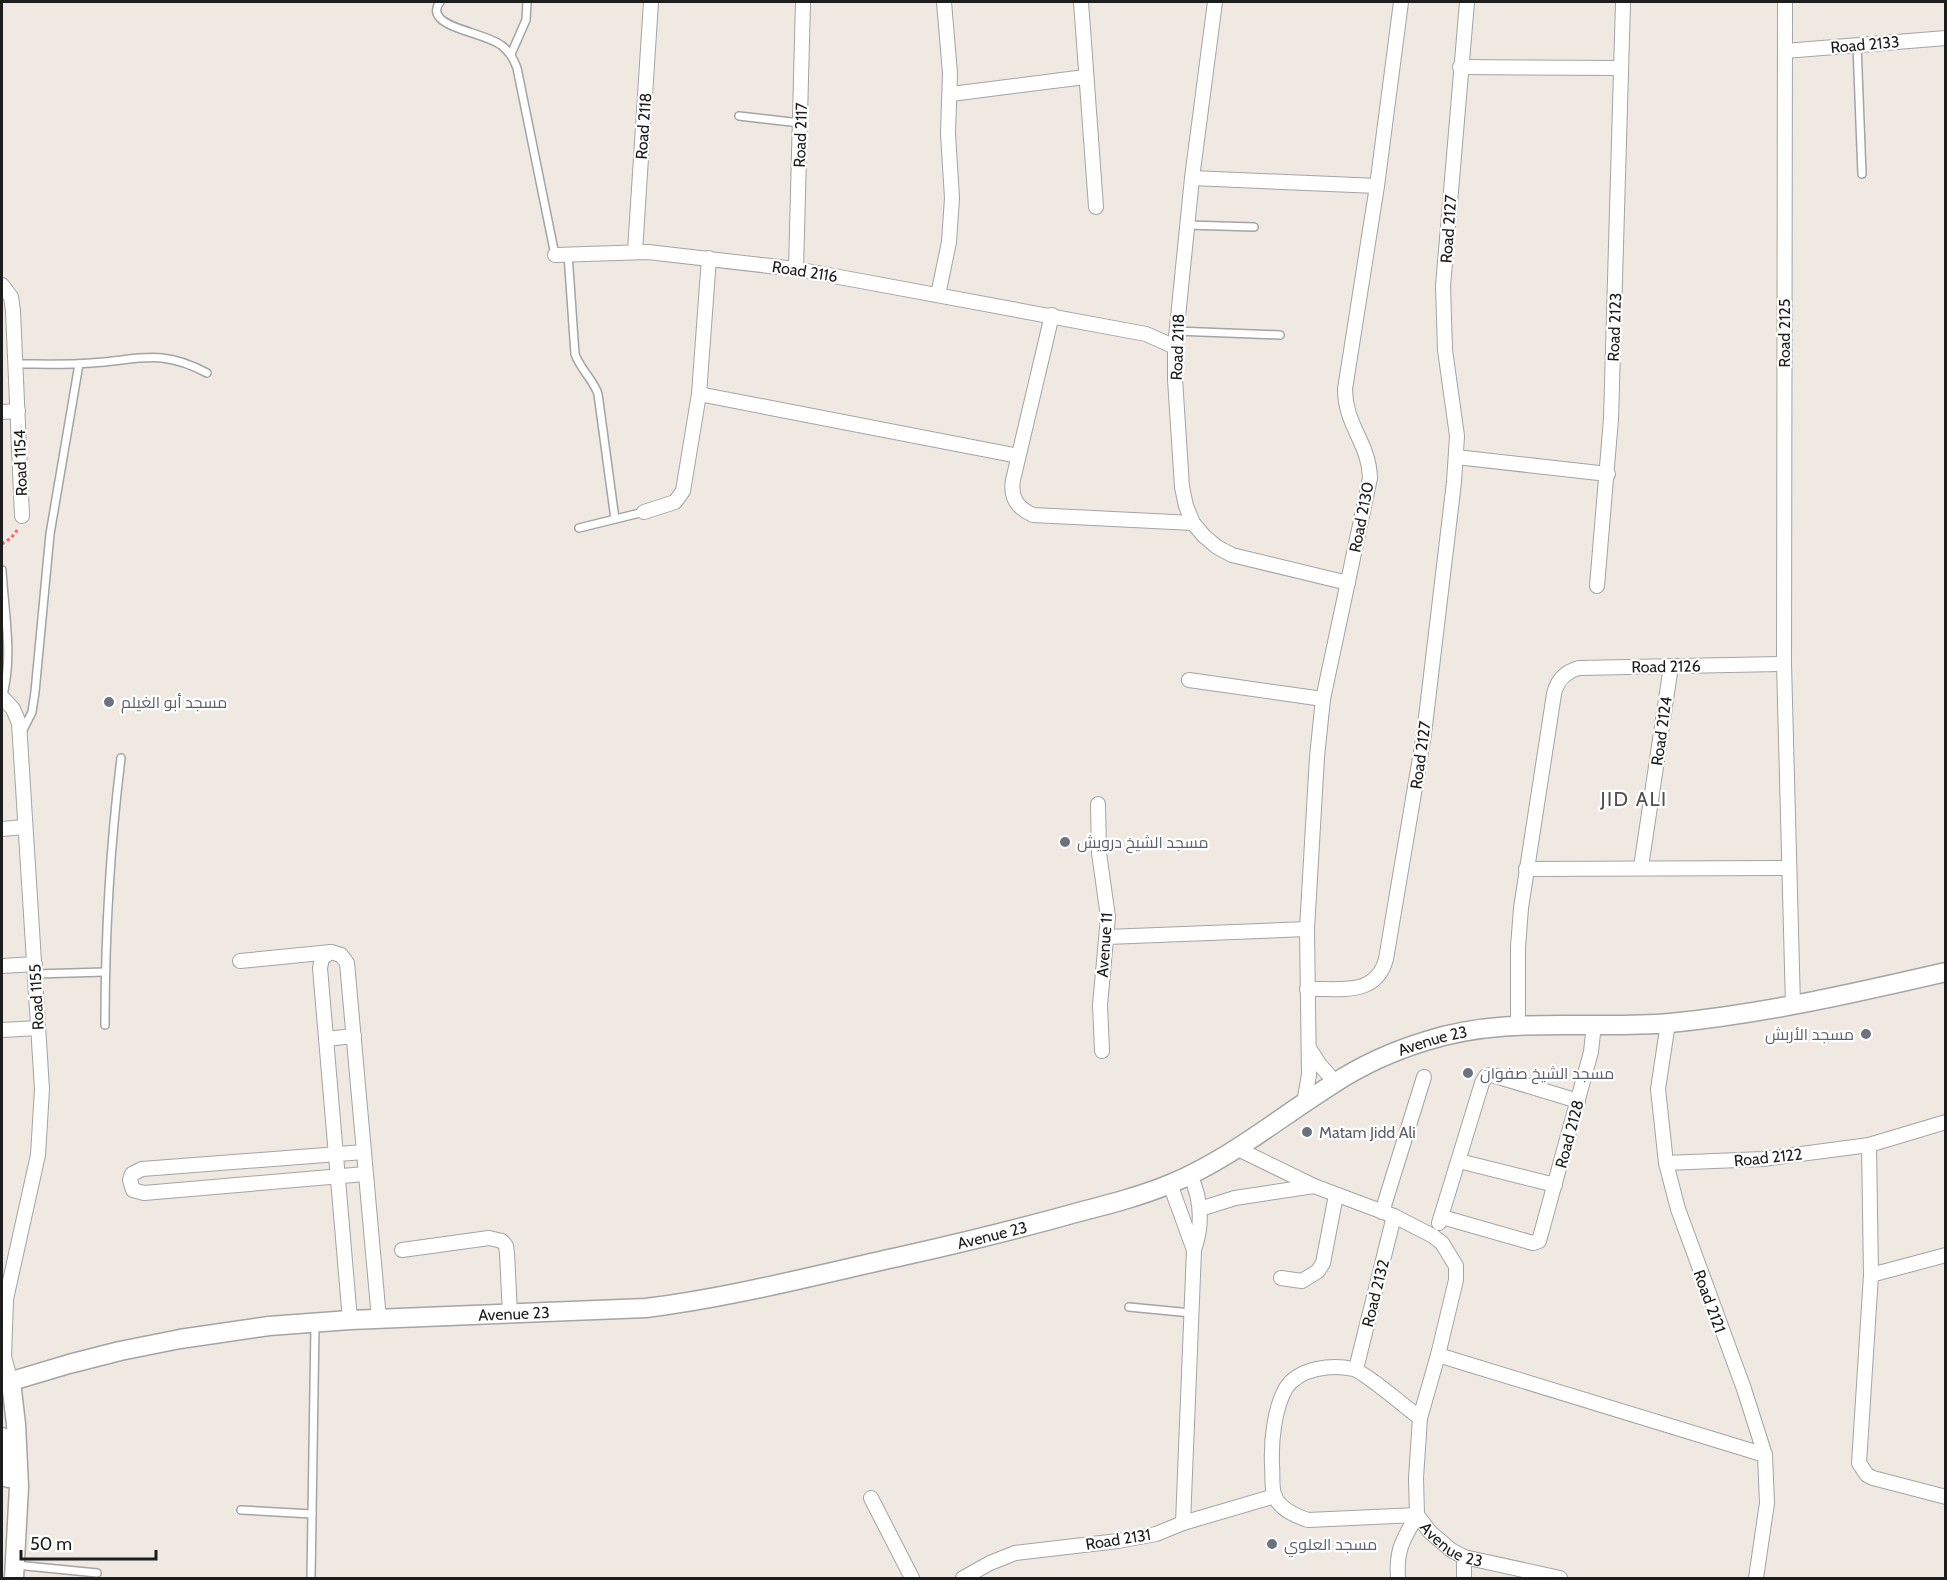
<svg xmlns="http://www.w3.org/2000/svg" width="1947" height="1580" viewBox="0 0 1947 1580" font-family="Cabin,Cairo,sans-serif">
<rect width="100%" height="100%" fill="#efe9e2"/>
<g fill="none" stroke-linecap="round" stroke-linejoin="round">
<defs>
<g id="service">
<path d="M440 2C436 7 435 13 440 18 451 30 485 34 501 45 510 52 513 58 517 68L555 255"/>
<path d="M1857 45 1862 174"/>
<path d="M511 54 526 20 527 2"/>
<path d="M739 116 800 123"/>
<path d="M1187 225 1254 227"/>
<path d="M568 254 575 354C580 369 593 379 598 394L615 519"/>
<path d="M1176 331 1280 335"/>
<path d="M17 364C41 364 66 365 91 363 140 360 160 348 207 373"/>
<path d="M579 528 644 512"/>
<path d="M2 570C4 611 14 657 2 698"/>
<path d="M22 732 32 712 35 692 50 534 79 364"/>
<path d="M35 974 105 972"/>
<path d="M105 1025C105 935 110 847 121 758"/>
<path d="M1129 1307 1191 1313"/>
<path d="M241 1510 312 1514"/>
<path d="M16 1565 97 1573"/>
<path d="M311 1578 315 1325"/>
</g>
<g id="minor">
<path d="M1081 2 1096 207"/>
<path d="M1215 2 1192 178 1175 347V379L1182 487 1186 506 1193 523 1204 536 1217 547 1232 555 1348 583"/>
<path d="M1785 2 1784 664 1793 1006"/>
<path d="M1785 51 1946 38"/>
<path d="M1460 67 1621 68"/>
<path d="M951 94 1085 77"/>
<path d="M1192 178 1377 186"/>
<path d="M635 251 651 2"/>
<path d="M555 255 648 252 796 269 1146 334 1175 347"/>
<path d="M796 269 803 2"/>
<path d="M2 285 11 297 13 311 22 516"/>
<path d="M938 295 949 242 952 198 948 134 950 73 944 2"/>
<path d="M1052 315 1013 480C1010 497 1017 508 1033 515L1193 523"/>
<path d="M699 394 1018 456"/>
<path d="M2 412 18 411"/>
<path d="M1456 457 1608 474"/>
<path d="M644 512 675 502 683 491 699 394 709 258"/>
<path d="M1597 586 1611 419 1623 2"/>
<path d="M1189 680 1323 699"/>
<path d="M2 697 13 709 19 723 42 1089 38 1155 6 1299 4 1357 11 1382"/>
<path d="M1098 804 1099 853 1108 917 1100 1005 1102 1051"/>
<path d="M2 829 24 827"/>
<path d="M1641 867 1671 666"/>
<path d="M1526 869 1789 868"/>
<path d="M1107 937 1307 929"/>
<path d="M240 961 331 952"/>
<path d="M2 966 35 964"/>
<path d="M1307 989C1339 988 1376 997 1386 959L1424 734 1454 482 1457 436 1445 350 1443 286 1467 2"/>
<path d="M1668 1023 1658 1089 1666 1163 1678 1209 1744 1389 1765 1455 1767 1503 1756 1578"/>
<path d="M1518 1025V947L1521 908 1554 694C1557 680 1565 672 1579 668L1784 664"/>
<path d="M2 1030 38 1028"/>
<path d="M326 1039 354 1036"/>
<path d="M1309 1048 1320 1065 1335 1082"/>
<path d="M1304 1103 1309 1075 1307 929 1317 757 1323 699 1370 478C1369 442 1345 426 1345 389L1377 186 1401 2"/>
<path d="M1869 1145 1871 1275 1859 1463 1867 1475 1873 1478 1946 1497"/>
<path d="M1236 1148 1314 1186"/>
<path d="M364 1152 142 1169 132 1174 130 1180 133 1190 144 1193 365 1174"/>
<path d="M1459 1161 1555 1185"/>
<path d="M1666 1163 1763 1159 1869 1145 1946 1122"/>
<path d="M1170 1184 1194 1250"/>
<path id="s1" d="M1200 1209 1235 1198 1314 1186 1394 1216 1433 1236 1442 1243 1456 1266V1280L1438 1355 1420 1418 1416 1478 1417 1515 1430 1532 1451 1550 1464 1557 1560 1578"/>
<path d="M1382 1212 1424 1077"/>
<path d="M1442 1217 1533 1243 1539 1241 1591 1052 1594 1024"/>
<path d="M1439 1223 1482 1083 1486 1076 1492 1075 1578 1101"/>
<path d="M402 1250 489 1238 502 1241 506 1246 507 1253 510 1314"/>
<path d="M1871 1275 1946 1255"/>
<path d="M1281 1278 1302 1281 1318 1271 1323 1263 1336 1195"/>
<path d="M350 1320 320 968 322 958 331 952 341 955 347 963 379 1319"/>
<path d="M1438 1355 1765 1455"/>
<path d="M1356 1369 1394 1216"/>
<path d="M871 1498 912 1578"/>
<path d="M1417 1515 1308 1520C1296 1516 1281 1510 1275 1497 1271 1489 1273 1474 1272 1465 1271 1442 1274 1409 1286 1388 1299 1368 1332 1364 1353 1369 1363 1371 1408 1409 1420 1418"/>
<path d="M1183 1523 1194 1250C1203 1224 1202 1200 1190 1175"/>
<path d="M1464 1557V1578"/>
<path d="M963 1578 990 1563 1015 1553 1118 1541 1156 1534 1183 1523 1275 1496"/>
<path d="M1398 1578C1396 1549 1403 1540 1417 1515"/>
</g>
<g id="tertiary">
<path d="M11 1382 16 1424 19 1487 14 1578"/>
<path id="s2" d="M2 1384 69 1364 120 1351 180 1339 269 1326 350 1320 646 1308C734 1297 820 1274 907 1255 965 1242 1022 1228 1079 1212 1110 1204 1141 1196 1170 1184 1229 1160 1280 1117 1333 1084 1362 1065 1393 1051 1426 1041 1506 1015 1588 1030 1670 1023 1763 1014 1855 993 1946 972"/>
<path d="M2 1437 8 1478"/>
</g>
</defs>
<use href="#service" stroke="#a4a4a4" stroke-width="10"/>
<use href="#minor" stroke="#a4a4a4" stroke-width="16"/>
<use href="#tertiary" stroke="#a4a4a4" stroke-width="21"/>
<path stroke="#ff636d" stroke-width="3" stroke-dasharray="3 3" stroke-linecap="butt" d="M2 544 11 538 18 529"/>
<use href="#service" stroke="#fff" stroke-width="7"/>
<use href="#minor" stroke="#fff" stroke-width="14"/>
<use href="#tertiary" stroke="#fff" stroke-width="18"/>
</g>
<g fill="#6b7280" stroke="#fff" stroke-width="2">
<circle cx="109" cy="702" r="6"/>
<circle cx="1065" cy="842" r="6"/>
<circle cx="1866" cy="1034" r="6"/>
<circle cx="1468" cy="1073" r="6"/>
<circle cx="1307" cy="1132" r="6"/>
<circle cx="1272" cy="1544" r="6"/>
</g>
<g text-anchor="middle" stroke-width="4.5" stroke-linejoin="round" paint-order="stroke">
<g font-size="16" fill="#1d1d1d" stroke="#fff">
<text transform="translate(1865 44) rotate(-5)" y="6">Road 2133</text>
<text transform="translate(643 126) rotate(-86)" y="6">Road 2118</text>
<text transform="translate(800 135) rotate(-88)" y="6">Road 2117</text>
<text transform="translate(1448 229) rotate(-86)" y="6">Road 2127</text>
<text transform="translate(805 271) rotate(9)" y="6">Road 2116</text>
<text transform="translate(1614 327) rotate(-88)" y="6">Road 2123</text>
<text transform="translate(1784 333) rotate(-90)" y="6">Road 2125</text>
<text transform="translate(1177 347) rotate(-88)" y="6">Road 2118</text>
<text transform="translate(20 463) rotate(-92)" y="6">Road 1154</text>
<text transform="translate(1361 517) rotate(-79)" y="6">Road 2130</text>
<text transform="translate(1666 666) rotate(-1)" y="6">Road 2126</text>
<text transform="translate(1661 731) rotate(-82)" y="6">Road 2124</text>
<text transform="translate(1420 755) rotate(-82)" y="6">Road 2127</text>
<text transform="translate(1104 945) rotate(-86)" y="6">Avenue 11</text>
<text transform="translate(36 997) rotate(-93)" y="6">Road 1155</text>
<text dy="6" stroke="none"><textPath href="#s2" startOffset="1491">Avenue 23</textPath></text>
<text transform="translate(1569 1134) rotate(-75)" y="6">Road 2128</text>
<text transform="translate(1768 1157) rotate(-6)" y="6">Road 2122</text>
<text dy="6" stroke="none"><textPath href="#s2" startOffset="1005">Avenue 23</textPath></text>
<text transform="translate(1375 1293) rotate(-76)" y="6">Road 2132</text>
<text transform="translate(1710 1301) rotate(70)" y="6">Road 2121</text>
<text dy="6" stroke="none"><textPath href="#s2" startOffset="519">Avenue 23</textPath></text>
<text transform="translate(1118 1539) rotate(-9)" y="6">Road 2131</text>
<text dy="6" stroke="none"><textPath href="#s1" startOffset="585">Avenue 23</textPath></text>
</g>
<g font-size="16" fill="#5b616d" stroke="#fff" text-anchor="start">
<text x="121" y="708">مسجد أبو الغيلم</text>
<text x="1077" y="848">مسجد الشيخ درويش</text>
<text x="1854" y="1040" text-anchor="end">مسجد الأربش</text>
<text x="1480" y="1079">مسجد الشيخ صفوان</text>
<text x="1319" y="1138">Matam Jidd Ali</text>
<text x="1284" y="1550">مسجد العلوي</text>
</g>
<g font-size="20" letter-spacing="1.5" fill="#505050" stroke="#fff">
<text x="1634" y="806">JID ALI</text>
</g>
</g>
<rect width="1947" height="1580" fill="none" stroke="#1d1d1d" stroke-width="6"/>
<path d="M21 1550v9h135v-9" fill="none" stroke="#1d1d1d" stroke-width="3"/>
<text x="30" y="1550" font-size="18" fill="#1d1d1d" stroke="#ffffff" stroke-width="4.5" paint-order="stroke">50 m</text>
</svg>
